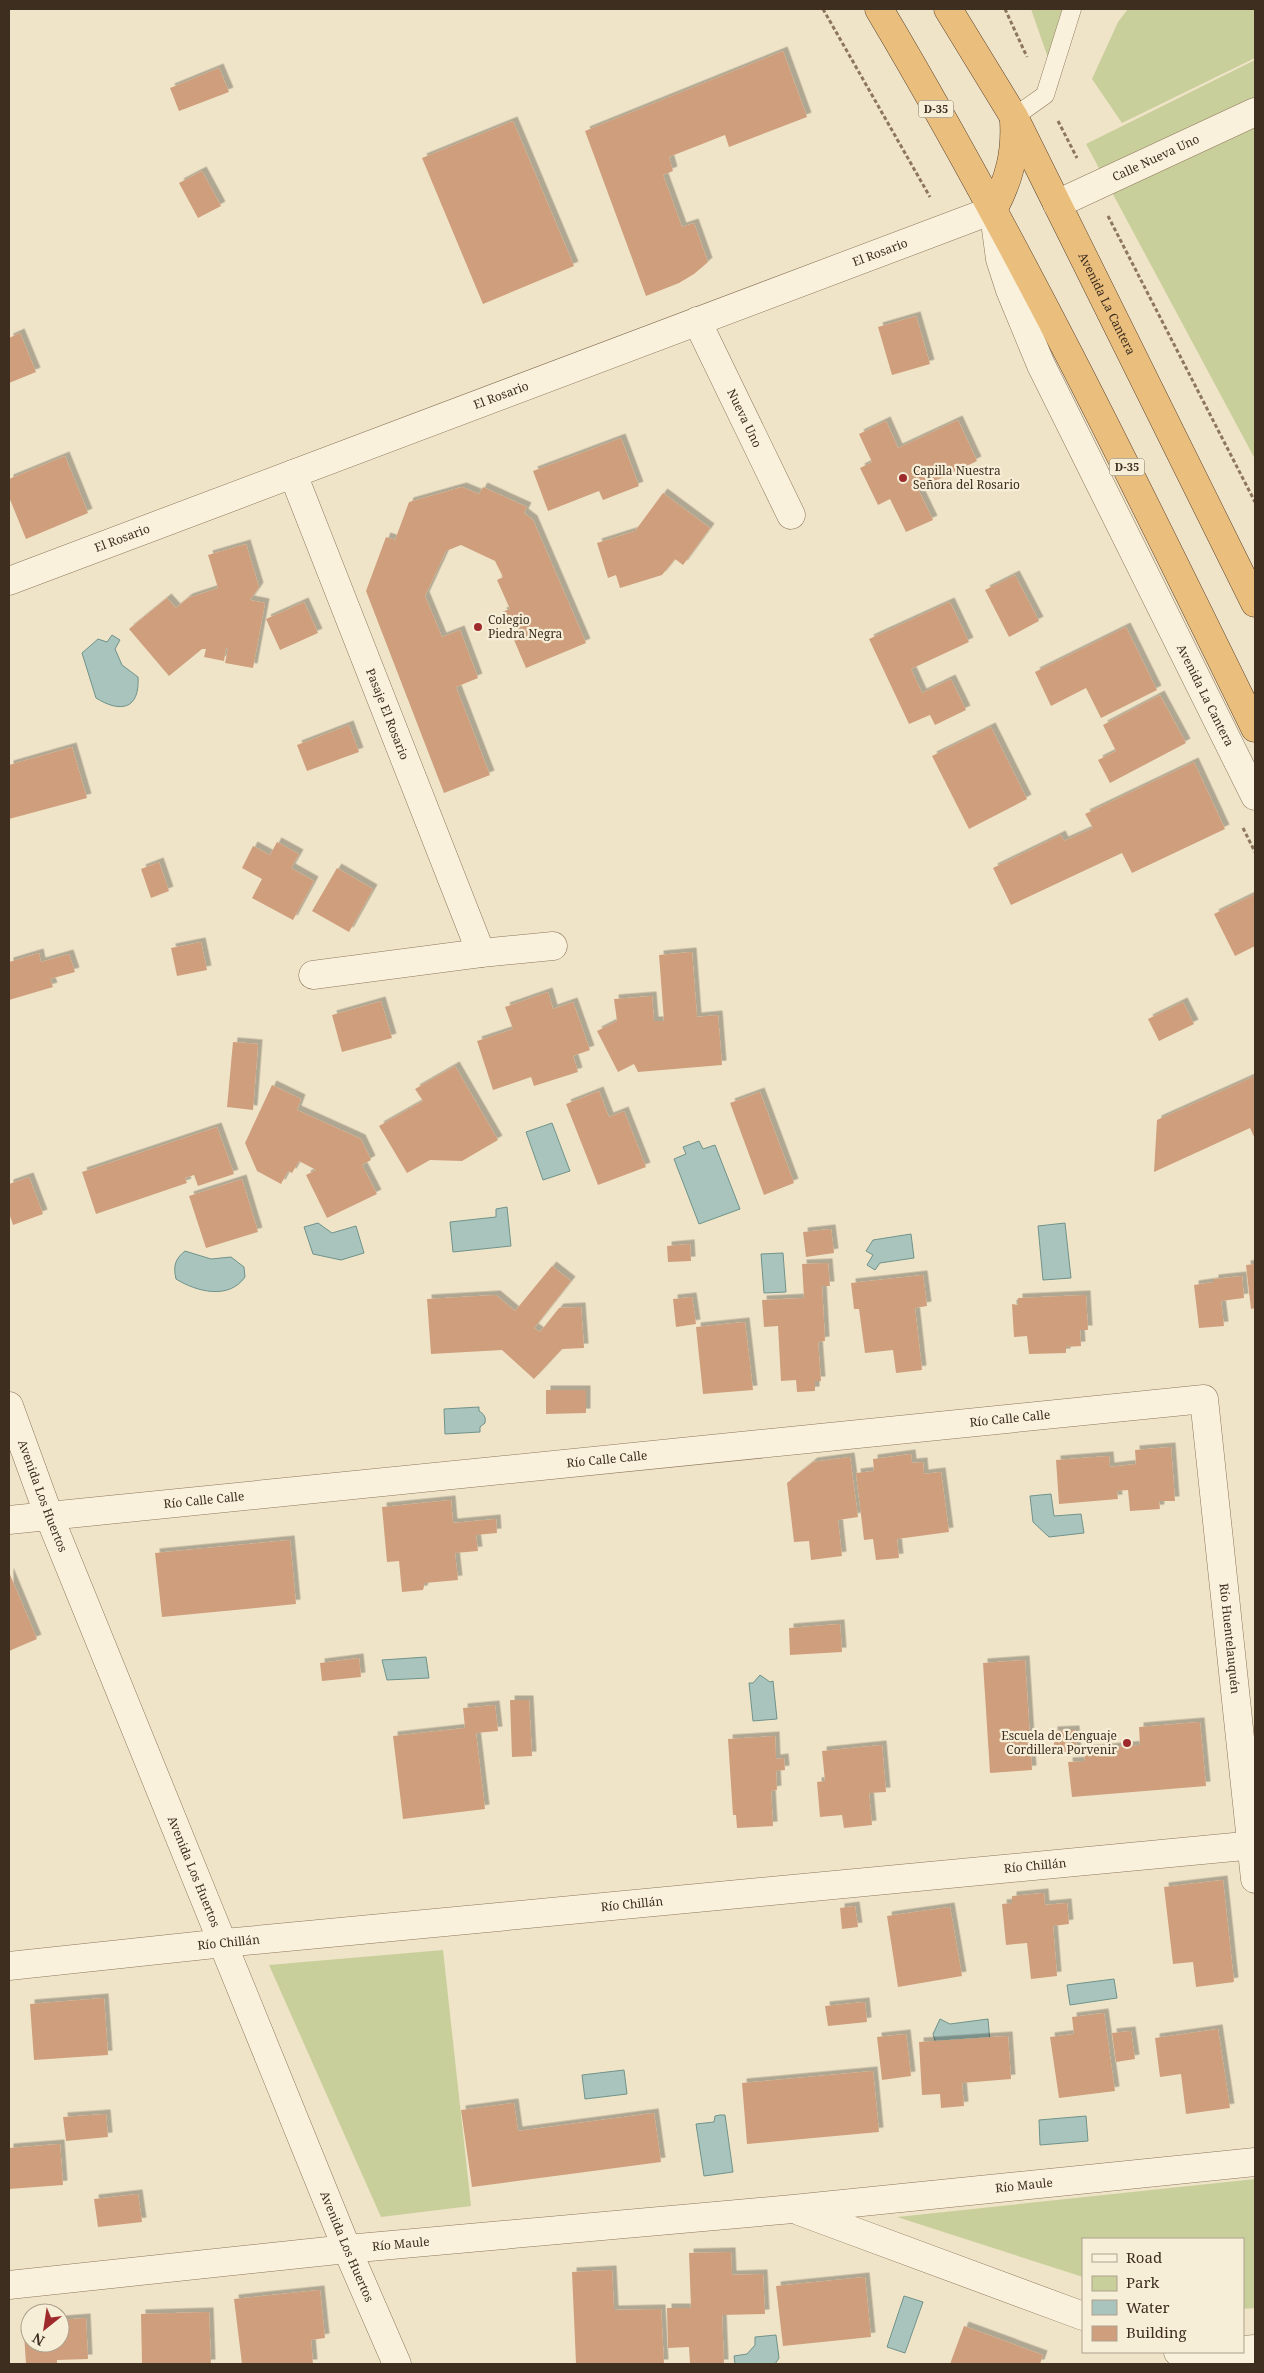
<svg xmlns="http://www.w3.org/2000/svg" width="1264" height="2373" viewBox="0 0 1264 2373" font-family="'Noto Serif',serif">
<defs>
<filter id="shadow"><feDropShadow dx="4.5" dy="-4.5" stdDeviation="0" flood-color="#0004"/></filter>
</defs>
<rect width="100%" height="100%" fill="#f0e4c8"/>
<g fill="#c9cf9b">
<path d="M1031 9H1062L1066 23 1048 58Z"/>
<path d="M1128 9H1255V58L1122 123 1092 79 1118 22Z"/>
<path d="M1255 60V459L1086 144Z"/>
<path d="M443 1950 471 2206 381 2217 269 1965Z"/>
<path d="M1255 2179V2308L1243 2309V2239H1083V2277L897 2217Z"/>
</g>
<g fill="#a9c4bc" stroke="#6f938a">
<path d="M112 635 120 640 115 649 122 665 138 677C140 710 120 713 96 698L82 653 98 639 107 642Z"/>
<path d="M552 1123 570 1171 543 1180 526 1132Z"/>
<path d="M699 1141 703 1149 715 1145 740 1209 699 1224 674 1159 686 1154 683 1147Z"/>
<path d="M507 1207 511 1246 453 1252 450 1222 496 1217V1209Z"/>
<path d="M318 1223 332 1233 356 1226 364 1253 341 1260 313 1254 304 1227Z"/>
<path d="M1065 1223 1071 1278 1043 1280 1038 1226Z"/>
<path d="M911 1234 914 1258 880 1263 875 1270 867 1265 873 1255 866 1251 873 1240Z"/>
<path d="M185 1251 211 1259 231 1257 244 1267 245 1277C229 1300 197 1292 176 1279 173 1266 175 1259 185 1251Z"/>
<path d="M783 1253 786 1292 764 1293 761 1254Z"/>
<path d="M479 1407V1411C484 1414 486 1417 485 1423L480 1427V1432L445 1434 444 1409Z"/>
<path d="M1051 1494 1054 1516 1081 1514 1084 1533 1049 1537 1033 1522 1030 1496Z"/>
<path d="M426 1657 429 1678 387 1680 382 1660Z"/>
<path d="M760 1675 770 1682 773 1681 777 1719 753 1721 749 1683H753Z"/>
<path d="M1114 1979 1117 1998 1070 2005 1067 1985Z"/>
<path d="M940 2019 950 2024 988 2019 990 2042 936 2044 933 2034Z"/>
<path d="M624 2070 627 2094 585 2099 582 2075Z"/>
<path d="M720 2115H725L733 2172 704 2176 696 2124 714 2122 715 2116Z"/>
<path d="M1086 2116 1088 2141 1040 2145 1039 2120Z"/>
<path d="M904 2296 923 2302 905 2353 887 2347Z"/>
<path d="M776 2335 779 2358 775 2364H735L734 2356 747 2354 755 2345V2337Z"/>
</g>
<g fill="#cf9f7d" filter="url(#shadow)">
<path d="M783 51 807 117 729 147 725 135 669 157 673 171 663 175 682 227 694 223 708 262 694 274 679 283 646 296 585 131Z"/>
<path d="M219 68 229 92 179 111 170 88Z"/>
<path d="M513 121 574 266 483 304 422 158Z"/>
<path d="M202 171 221 206 198 218 179 183Z"/>
<path d="M916 316 930 364 892 375 878 327Z"/>
<path d="M20 333 36 372 9 383V338Z"/>
<path d="M958 420 977 461 918 489 933 520 906 532 890 499 878 505 860 468 872 462 859 434 886 421 898 448Z"/>
<path d="M621 438 639 486 603 500 599 491 548 511 533 471Z"/>
<path d="M65 456 88 513 26 539 9 497V479Z"/>
<path d="M462 487 479 494 483 487 527 507 524 513 533 520 586 643 526 668 502 612 510 609 497 580 503 577 495 561 461 545 446 551 425 596 442 637 460 630 478 678 456 687 490 775 444 793 366 591 386 537 395 540 409 502Z"/>
<path d="M663 493 710 528 683 565 675 559 662 575 620 588 616 575 608 578 597 543 635 531Z"/>
<path d="M246 544 259 587 250 600 265 603 253 668 225 663 228 649 226 648 224 661 204 657 206 649H202L169 676 129 629 167 598 176 608 188 598 218 588 208 555Z"/>
<path d="M1015 575 1039 621 1009 637 985 590Z"/>
<path d="M304 602 318 633 280 650 266 619Z"/>
<path d="M950 602 969 642 911 669 922 693 951 679 966 710 935 725 930 715 909 724 869 639Z"/>
<path d="M1126 627 1157 690 1101 718 1086 688 1051 706 1035 672Z"/>
<path d="M1160 695 1186 743 1110 783 1098 760 1116 751 1103 725Z"/>
<path d="M349 725 359 752 307 771 297 745Z"/>
<path d="M991 727 1027 799 969 829 932 756Z"/>
<path d="M72 747 87 798 9 819V765Z"/>
<path d="M1194 762 1225 829 1132 873 1122 853 1011 905 993 868 1061 835 1064 841 1093 828 1085 814Z"/>
<path d="M277 842 299 854 291 868 314 881 293 920 252 898 262 879 242 868 253 846 270 855Z"/>
<path d="M159 862 169 891 151 898 141 869Z"/>
<path d="M337 868 373 889 349 932 312 911Z"/>
<path d="M1255 894V946L1235 956 1214 914Z"/>
<path d="M201 942 207 970 177 976 171 948Z"/>
<path d="M692 952 697 1017 718 1015 722 1065 638 1072 634 1064 618 1072 597 1031 617 1021 614 999 652 996 654 1021H664L659 955Z"/>
<path d="M39 953 41 962 69 954 75 972 50 979 53 987 9 1000V962Z"/>
<path d="M548 992 553 1009 573 1002 590 1050 573 1056 578 1072 534 1086 531 1077 493 1090 477 1041 513 1029 505 1007Z"/>
<path d="M381 1001 392 1038 342 1052 332 1015Z"/>
<path d="M1183 1002 1194 1024 1159 1041 1148 1019Z"/>
<path d="M233 1042 258 1044 253 1110 227 1107Z"/>
<path d="M455 1066 498 1140 462 1161 430 1160 407 1173 379 1126 423 1101 415 1089Z"/>
<path d="M1255 1076V1139L1250 1128 1154 1172 1157 1120Z"/>
<path d="M272 1085 301 1099 297 1110 361 1139 371 1160 362 1165 377 1194 327 1218 306 1175 316 1170 299 1161 292 1173 288 1171 281 1184 257 1171 245 1143Z"/>
<path d="M599 1091 609 1117 624 1111 646 1167 598 1185 566 1104Z"/>
<path d="M760 1092 794 1183 764 1195 730 1103Z"/>
<path d="M217 1127 234 1174 198 1186 194 1175 185 1178 187 1183 96 1214 82 1172Z"/>
<path d="M29 1177 43 1214 13 1225 9 1213V1184Z"/>
<path d="M242 1179 258 1232 206 1248 189 1196Z"/>
<path d="M831 1229 834 1253 806 1257 803 1232Z"/>
<path d="M690 1244 691 1261 668 1262 667 1246Z"/>
<path d="M828 1263 830 1286H822L825 1341 818 1342 821 1381H815V1391L797 1392 796 1380 781 1381 778 1326 764 1327 762 1300 804 1298 802 1264Z"/>
<path d="M1255 1264V1308L1251 1309 1246 1265Z"/>
<path d="M552 1266 571 1281 534 1328 540 1332 559 1308 581 1307 584 1348 562 1349 534 1379 502 1350 431 1354 427 1299 496 1295 515 1311Z"/>
<path d="M923 1275 927 1306 915 1308 922 1370 896 1373 893 1350 865 1353 859 1309H854L851 1283Z"/>
<path d="M1242 1276 1244 1298 1221 1301 1224 1326 1199 1328 1194 1285 1214 1282V1279Z"/>
<path d="M1086 1295 1088 1330H1080L1081 1346 1066 1347V1353L1029 1354 1027 1336 1014 1337 1012 1304 1018 1305V1298Z"/>
<path d="M692 1297 696 1324 676 1327 673 1299Z"/>
<path d="M745 1322 753 1390 703 1394 696 1327Z"/>
<path d="M546 1390H586V1413L546 1414Z"/>
<path d="M1171 1447 1175 1501H1159L1160 1509 1130 1511 1128 1490 1117 1491 1118 1499 1059 1504 1056 1460 1109 1456 1110 1467 1136 1464 1135 1450Z"/>
<path d="M911 1454 912 1463 923 1462 924 1474 941 1472 949 1532 897 1539 899 1558 876 1560 873 1539 864 1540 856 1473 874 1471 873 1459Z"/>
<path d="M850 1457 858 1517 838 1520 842 1556 811 1560 809 1541 794 1542 787 1483 813 1462Z"/>
<path d="M451 1500 453 1523 496 1519 497 1533 476 1535 478 1551 455 1553 458 1580 425 1583 423 1590 402 1592 399 1561 387 1562 382 1507Z"/>
<path d="M290 1540 296 1604 162 1617 155 1553Z"/>
<path d="M9 1572 37 1639 9 1651Z"/>
<path d="M840 1624 842 1652 790 1655 789 1628Z"/>
<path d="M359 1658 361 1677 322 1681 320 1663Z"/>
<path d="M1025 1660 1032 1770 990 1773 983 1663Z"/>
<path d="M510 1700H529L532 1756 512 1757Z"/>
<path d="M495 1705 498 1731 476 1733 485 1809 403 1819 393 1736 465 1728 463 1708Z"/>
<path d="M1200 1722 1206 1786 1072 1797 1068 1762 1085 1761 1084 1750 1140 1745 1139 1727Z"/>
<path d="M1075 1730 1077 1754 1055 1756 1053 1731Z"/>
<path d="M775 1736 776 1759 784 1758 785 1770 776 1771 777 1790 771 1791 773 1826 737 1828 736 1815H733L728 1739Z"/>
<path d="M882 1745 886 1792 869 1793 872 1825 844 1828 842 1815 820 1817 817 1782 825 1781 822 1751Z"/>
<path d="M1223 1880 1234 1982 1196 1987 1193 1962 1173 1964 1164 1887Z"/>
<path d="M1044 1893 1045 1905 1067 1903 1069 1924 1053 1926 1057 1976 1031 1979 1027 1943 1006 1945 1002 1904 1012 1903V1896Z"/>
<path d="M855 1906 858 1927 842 1929 840 1908Z"/>
<path d="M950 1907 962 1976 898 1987 887 1916Z"/>
<path d="M104 1998 108 2055 34 2060 30 2004Z"/>
<path d="M865 2002 867 2022 828 2026 825 2006Z"/>
<path d="M1104 2013 1115 2091 1059 2098 1050 2037 1074 2034 1072 2017Z"/>
<path d="M1218 2029 1230 2108 1186 2114 1181 2074 1160 2077 1155 2038Z"/>
<path d="M1131 2031 1135 2059 1116 2062 1112 2033Z"/>
<path d="M906 2034 911 2076 882 2080 877 2037Z"/>
<path d="M1008 2036 1011 2079 962 2083 964 2106 941 2108 940 2094 922 2095 919 2042Z"/>
<path d="M873 2071 879 2132 747 2144 742 2083Z"/>
<path d="M514 2103 518 2131 654 2113 661 2162 472 2187 461 2110Z"/>
<path d="M106 2114 108 2137 66 2141 63 2117Z"/>
<path d="M60 2144 63 2185 9 2189V2148Z"/>
<path d="M138 2194 142 2222 98 2227 94 2199Z"/>
<path d="M731 2252 732 2275 763 2274 765 2314 722 2315 724 2364H690L689 2347 668 2348 667 2308H691L689 2253Z"/>
<path d="M612 2270 614 2310 661 2309 664 2364H576L572 2272Z"/>
<path d="M865 2277 871 2337 783 2346 776 2286Z"/>
<path d="M320 2290 325 2338 311 2340 313 2364H242L234 2299Z"/>
<path d="M209 2312 211 2364H142L141 2314Z"/>
<path d="M86 2318 88 2359 57 2360V2364H26L24 2334 30 2333V2343H60V2320Z"/>
<path d="M964 2326 1043 2355 1040 2364H950Z"/>
</g>
<g fill="none" stroke-linecap="round" stroke-linejoin="round">
<defs>
<path id="service" d="M1014 117 1045 95 1072 9"/>
<g id="minor">
<path id="s1" d="M1057 204 1255 112"/>
<path id="s2" d="M994 214 1000 259 1010 290 1041 365 1255 796"/>
<path id="s3" d="M697 321 791 515"/>
<path id="s4" d="M293 474 481 953 313 975"/>
<path d="M481 953 553 946"/>
<path id="s5" d="M9 1406 49 1516 347 2249 397 2364"/>
<path id="s6" d="M9 1520 1204 1399 1255 1879"/>
<path id="s7" d="M9 1966 224 1943 1255 1845"/>
<path d="M799 2211 1083 2316"/>
<path id="s8" d="M9 2285 347 2249 793 2209 1255 2162"/>
<path d="M1243 2350 1255 2349"/>
<path d="M1178 2352 1188 2356 1229 2352"/>
</g>
<g id="tertiary">
<path id="s9" d="M9 581 993 210"/>
</g>
<g id="trunk">
<path d="M879 9C1017 241 1136 485 1255 728"/>
<path id="s10" d="M948 9 1014 117 1255 603"/>
<path d="M993 210C1009 180 1016 154 1014 121"/>
</g>
</defs>
<use href="#service" stroke="#8d765c" stroke-width="19"/>
<use href="#minor" stroke="#8d765c" stroke-width="29"/>
<use href="#tertiary" stroke="#8d765c" stroke-width="29"/>
<use href="#trunk" stroke="#5b4430" stroke-width="29"/>
<g stroke="#8d765c" stroke-width="3" stroke-dasharray="4 2.5" stroke-linecap="butt">
<path d="M823 9 930 197"/>
<path d="M1005 9 1027 57"/>
<path d="M1058 121 1077 158"/>
<path d="M1108 216 1255 502"/>
<path d="M1243 828 1255 852"/>
</g>
<use href="#service" stroke="#faf1dc" stroke-width="18"/>
<use href="#minor" stroke="#faf1dc" stroke-width="28"/>
<use href="#tertiary" stroke="#faf1dc" stroke-width="28"/>
<use href="#trunk" stroke="#eabe7c" stroke-width="28"/>
</g>
<g fill="#9e2a2b" stroke="#f7eed8" stroke-width="2">
<circle cx="903" cy="478" r="5"/>
<circle cx="478" cy="627" r="5"/>
<circle cx="1127" cy="1743" r="5"/>
</g>
<g text-anchor="middle" stroke-width="4.5" stroke-linejoin="round" paint-order="stroke">
<g fill="#f7eed8" stroke="#756857" stroke-width="1">
<rect x="918.5" y="100.5" width="35" height="17" rx="4"/>
<rect x="1109.5" y="458.5" width="35" height="17" rx="4"/>
</g>
<g font-size="11" font-weight="bold" fill="#3d2e20">
<text x="936" y="113">D-35</text>
<text x="1127" y="471">D-35</text>
</g>
<g font-size="12" fill="#3d2e20" stroke="#f7eed8">
<text dy="4" stroke="none"><textPath href="#s1" startOffset="109">Calle Nueva Uno</textPath></text>
<text dy="4" stroke="none"><textPath href="#s9" startOffset="931">El Rosario</textPath></text>
<text dy="4" stroke="none"><textPath href="#s10" startOffset="335">Avenida La Cantera</textPath></text>
<text dy="4" stroke="none"><textPath href="#s9" startOffset="526">El Rosario</textPath></text>
<text dy="4" stroke="none"><textPath href="#s3" startOffset="108">Nueva Uno</textPath></text>
<text dy="4" stroke="none"><textPath href="#s9" startOffset="121">El Rosario</textPath></text>
<text dy="4" stroke="none"><textPath href="#s2" startOffset="528">Avenida La Cantera</textPath></text>
<text dy="4" stroke="none"><textPath href="#s4" startOffset="258">Pasaje El Rosario</textPath></text>
<text dy="4" stroke="none"><textPath href="#s6" startOffset="1006">Río Calle Calle</textPath></text>
<text dy="4" stroke="none"><textPath href="#s6" startOffset="601">Río Calle Calle</textPath></text>
<text dy="4" stroke="none"><textPath href="#s5" startOffset="96">Avenida Los Huertos</textPath></text>
<text dy="4" stroke="none"><textPath href="#s6" startOffset="196">Río Calle Calle</textPath></text>
<text dy="4" stroke="none"><textPath href="#s6" startOffset="1442">Río Huentelauquén</textPath></text>
<text dy="4" stroke="none"><textPath href="#s7" startOffset="1031">Río Chillán</textPath></text>
<text dy="4" stroke="none"><textPath href="#s5" startOffset="501">Avenida Los Huertos</textPath></text>
<text dy="4" stroke="none"><textPath href="#s7" startOffset="626">Río Chillán</textPath></text>
<text dy="4" stroke="none"><textPath href="#s7" startOffset="221">Río Chillán</textPath></text>
<text dy="4" stroke="none"><textPath href="#s8" startOffset="1020">Río Maule</textPath></text>
<text dy="4" stroke="none"><textPath href="#s8" startOffset="394">Río Maule</textPath></text>
<text dy="4" stroke="none"><textPath href="#s5" startOffset="906">Avenida Los Huertos</textPath></text>
</g>
<g font-size="12" fill="#3d2e20" stroke="#f7eed8" text-anchor="start">
<text x="913" y="475">Capilla Nuestra<tspan x="913" dy="14">Señora del Rosario</tspan></text>
<text x="488" y="624">Colegio<tspan x="488" dy="14">Piedra Negra</tspan></text>
<text x="1117" y="1740" text-anchor="end">Escuela de Lenguaje<tspan x="1117" dy="14">Cordillera Porvenir</tspan></text>
</g>
</g>
<rect width="1264" height="2373" fill="none" stroke="#3d2e20" stroke-width="20"/>
<rect x="1082" y="2238" width="162" height="115" fill="#f7eed8" stroke="#ada18e"/>
<rect x="1092" y="2254" width="25" height="8" fill="#faf1dc" stroke="#ada18e"/>
<text x="1126" y="2263" font-size="15" fill="#3d2e20">Road</text>
<rect x="1092" y="2276" width="25" height="15" fill="#c9cf9b" stroke="#ada18e"/>
<text x="1126" y="2288" font-size="15" fill="#3d2e20">Park</text>
<rect x="1092" y="2300" width="25" height="15" fill="#a9c4bc" stroke="#ada18e"/>
<text x="1126" y="2313" font-size="15" fill="#3d2e20">Water</text>
<rect x="1092" y="2326" width="25" height="15" fill="#cf9f7d" stroke="#ada18e"/>
<text x="1126" y="2338" font-size="15" fill="#3d2e20">Building</text>
<g transform="translate(45 2328) rotate(210)"><circle r="24" fill="#f7eed8" stroke="#ada18e"/>
<path d="M0-4L9 19L0 12L-9 19Z" fill="#9e2a2b"/>
<text y="-8" font-size="14" font-weight="bold" text-anchor="middle" fill="#3d2e20">N</text>
</g>
</svg>
